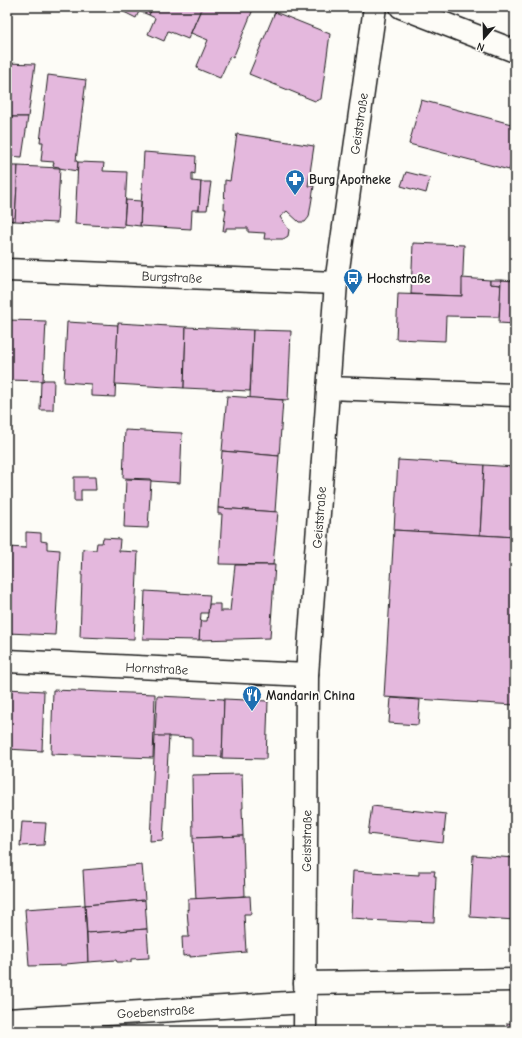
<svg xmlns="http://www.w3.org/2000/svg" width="522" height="1038" viewBox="0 0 522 1038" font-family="'Comic Neue',sans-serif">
<rect width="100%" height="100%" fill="#fdfcf7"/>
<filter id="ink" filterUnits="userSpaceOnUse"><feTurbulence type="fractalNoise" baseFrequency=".025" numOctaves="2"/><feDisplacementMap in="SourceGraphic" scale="8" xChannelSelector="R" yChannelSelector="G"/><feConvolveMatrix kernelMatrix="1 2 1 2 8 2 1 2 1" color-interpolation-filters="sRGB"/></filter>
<g filter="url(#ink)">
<g fill="#e4b8dd" stroke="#1c1c1c">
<path d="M126 7H141L136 18 124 12Z"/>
<path d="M141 7H153L149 15 139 11Z"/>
<path d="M153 7H202L188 39 168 31 164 41 148 34 155 18 149 15Z"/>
<path d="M202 7H254L233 58 230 56 220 78 198 69 197 66 208 40 191 33Z"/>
<path d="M275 12 330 34 321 99 315 101 249 74Z"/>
<path d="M7 63 35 64 28 117H7Z"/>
<path d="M48 75 86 80 76 161 78 162 77 171 59 168V167L53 166 54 162 41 161 43 142H40Z"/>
<path d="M421 100 515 125V153L509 170 409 144Z"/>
<path d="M8 117H28L22 157 7 156Z"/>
<path d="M237 134 314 146 308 186H314L309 217 305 222H299L287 211 280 217 289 230 288 236 285 238 283 239H264L265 233 248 232V228H226V231H223L226 209H224L225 180 230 181Z"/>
<path d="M144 152 196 156 195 174 192 173V181L201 182 199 210H192L191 229 140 226Z"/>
<path d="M78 162 104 163 103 171 127 172 124 227 75 224Z"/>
<path d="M7 166H18L15 221 7 220Z"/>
<path d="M18 166 60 168 57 223 15 221Z"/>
<path d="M406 172 430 178 426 193 401 186Z"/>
<path d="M201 182H211L207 210H199Z"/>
<path d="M126 200 141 201 140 226 124 224Z"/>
<path d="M413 243 464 245 462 296 411 294Z"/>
<path d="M462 278 490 280V284L501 285 499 317 446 316 445 341 396 339 398 294 462 296Z"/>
<path d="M490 280H501V285L490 284Z"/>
<path d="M501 280 515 281V324L499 323Z"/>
<path d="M7 320 46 321 43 381 7 380Z"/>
<path d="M67 322 118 325 115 397 91 396V384L64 382Z"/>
<path d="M118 323 186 327 184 388 115 384Z"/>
<path d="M186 327 253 330 250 391 184 388Z"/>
<path d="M253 330 291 331 288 400 250 398Z"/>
<path d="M44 380H54L53 410H40L41 381H43Z"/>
<path d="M227 396 283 400 279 456 222 451Z"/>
<path d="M125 430 182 433 180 483 151 481 150 479 123 478Z"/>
<path d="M222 451 279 456 275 512 218 508Z"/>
<path d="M398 460 484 465 480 535 394 530Z"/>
<path d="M484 465 515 467V537L480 535Z"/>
<path d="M74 477H95L96 490H81V501H74Z"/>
<path d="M126 479 151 480 148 528 124 527Z"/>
<path d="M218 508 278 512 273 565 219 564 222 514H218Z"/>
<path d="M394 530 515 537V705L384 697Z"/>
<path d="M26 532 41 533V541L47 542V549L60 550 55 635 7 633V547L26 548Z"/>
<path d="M103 538 120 539 119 551 138 552 134 639 80 637 83 549 96 550 97 543H102Z"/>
<path d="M235 565H275L270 638 199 640 200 621H207L209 604H220V611H230Z"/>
<path d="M145 591 210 595 208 613H201L199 640 143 639Z"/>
<path d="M7 689 44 691 42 751 7 749Z"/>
<path d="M53 690 155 694 153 758 51 754Z"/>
<path d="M157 696 224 699 222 757 192 756V738L155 736Z"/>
<path d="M391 698 420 700 418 725 389 723Z"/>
<path d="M224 699 268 701 266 759 222 758Z"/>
<path d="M155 736H169L163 840 150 841Z"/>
<path d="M242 774 243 808H242L243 836 193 838 192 775Z"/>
<path d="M372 806 446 814 443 843 368 834Z"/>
<path d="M22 822 46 823 44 845 20 846Z"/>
<path d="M243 836 245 896 196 899 193 838Z"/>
<path d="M473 855 515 858V920L470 917Z"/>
<path d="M142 865 145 900 85 905 83 870Z"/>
<path d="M353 871 419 875V871H435L434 876H436L434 922 408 921 407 922 368 920V919L351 918Z"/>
<path d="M250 896 251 914H244L246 952 190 957V955L183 956 182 937H189L187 909 188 910V899Z"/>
<path d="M145 900 147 929 87 933 85 905Z"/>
<path d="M85 905 88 962 66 964V965L29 966 25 909Z"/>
<path d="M147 929 149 958 131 959V962H117L116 960 88 962 87 933Z"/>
<path d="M507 1023 515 1024V1031H507Z"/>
</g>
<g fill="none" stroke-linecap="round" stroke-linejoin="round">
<defs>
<g id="minor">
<path d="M401 7 515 51"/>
<path id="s1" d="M7 270 336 283"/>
<path d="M328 388 515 395"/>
<path id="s2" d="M7 661 307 675"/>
<path d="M305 983 515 980"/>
<path id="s3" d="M7 1020 305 1002"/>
<path id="s4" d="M305 1031 307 675 336 283 375 7"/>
</g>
</defs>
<use href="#minor" stroke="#1c1c1c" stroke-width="25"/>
<use href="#minor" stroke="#fdfcf7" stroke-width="22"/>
</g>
</g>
<defs>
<symbol id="pharmacy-pin" viewBox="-11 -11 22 30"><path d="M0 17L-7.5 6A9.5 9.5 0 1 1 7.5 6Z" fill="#1f6fb2" stroke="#fdfcf7"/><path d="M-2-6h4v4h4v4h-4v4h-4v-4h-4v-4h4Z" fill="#fff"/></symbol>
<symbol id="bus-pin" viewBox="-11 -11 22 30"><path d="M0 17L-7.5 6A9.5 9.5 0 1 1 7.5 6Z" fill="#1f6fb2" stroke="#fdfcf7"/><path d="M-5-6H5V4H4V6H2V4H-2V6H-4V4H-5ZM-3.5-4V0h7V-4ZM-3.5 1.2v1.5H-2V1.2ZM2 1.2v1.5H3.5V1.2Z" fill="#fff"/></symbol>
<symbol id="restaurant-pin" viewBox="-11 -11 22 30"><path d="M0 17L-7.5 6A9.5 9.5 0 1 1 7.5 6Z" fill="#1f6fb2" stroke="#fdfcf7"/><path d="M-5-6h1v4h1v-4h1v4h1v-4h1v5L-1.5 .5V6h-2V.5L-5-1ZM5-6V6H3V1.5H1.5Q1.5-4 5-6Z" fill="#fff"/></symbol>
</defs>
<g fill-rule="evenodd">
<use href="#pharmacy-pin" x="284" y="168" width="22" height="30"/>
<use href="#bus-pin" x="342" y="267" width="22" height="30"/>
<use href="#restaurant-pin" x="241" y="684" width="22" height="30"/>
</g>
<g text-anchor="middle" stroke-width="4" stroke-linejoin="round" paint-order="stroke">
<g font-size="13" fill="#1c1c1c" stroke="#fdfcf7">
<text dy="5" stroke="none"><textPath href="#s4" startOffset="910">Geiststraße</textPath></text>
<text dy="5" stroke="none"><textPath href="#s1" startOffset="165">Burgstraße</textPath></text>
<text dy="5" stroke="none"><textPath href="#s4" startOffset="514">Geiststraße</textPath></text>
<text dy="5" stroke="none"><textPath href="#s2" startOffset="150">Hornstraße</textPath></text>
<text dy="5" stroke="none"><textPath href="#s4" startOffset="190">Geiststraße</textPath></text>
<text dy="5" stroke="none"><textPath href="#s3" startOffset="149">Goebenstraße</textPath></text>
</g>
<g font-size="13" font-weight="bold" fill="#1c1c1c" stroke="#fdfcf7" text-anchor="start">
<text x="309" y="184">Burg Apotheke</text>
<text x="367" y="283">Hochstraße</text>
<text x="266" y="700">Mandarin China</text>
</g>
</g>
<rect width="522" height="1038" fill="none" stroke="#fdfcf7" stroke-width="24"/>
<rect x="12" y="12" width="498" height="1014" fill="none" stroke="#1c1c1c" stroke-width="1.5" filter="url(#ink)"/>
<g transform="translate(484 38) rotate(200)" stroke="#fdfcf7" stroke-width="3" paint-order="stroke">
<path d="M0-3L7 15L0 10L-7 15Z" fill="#1c1c1c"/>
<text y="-6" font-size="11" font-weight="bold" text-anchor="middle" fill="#1c1c1c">N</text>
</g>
</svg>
